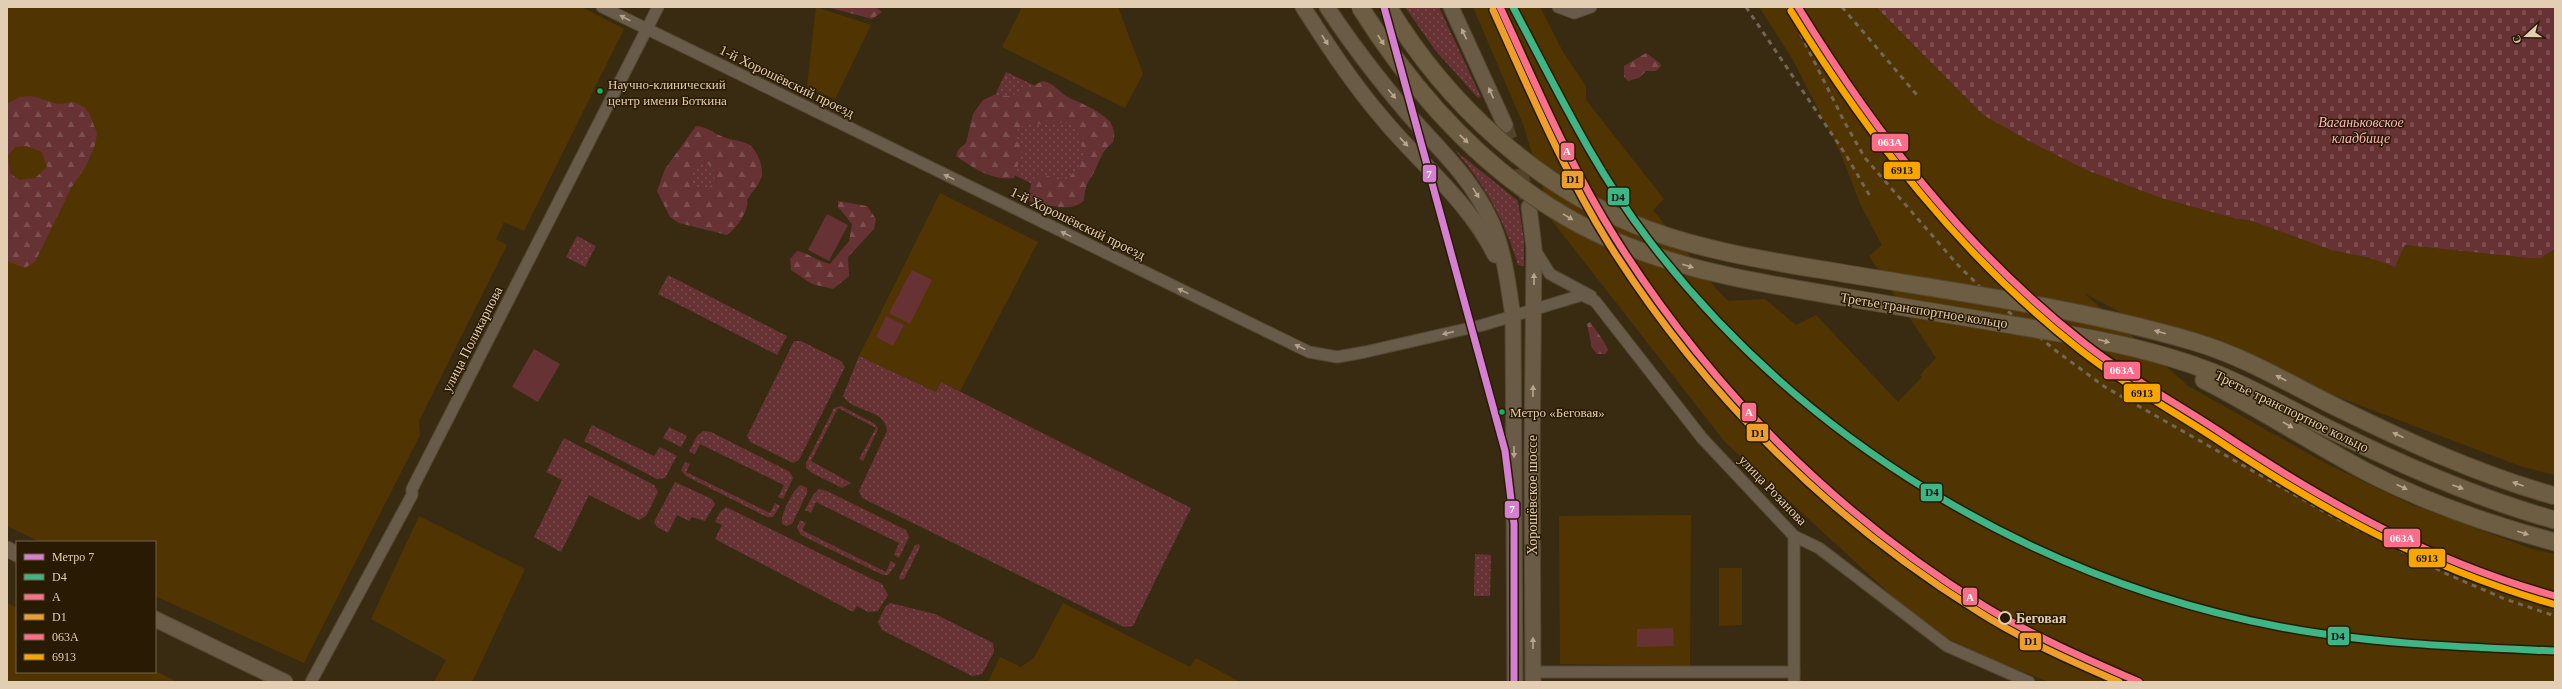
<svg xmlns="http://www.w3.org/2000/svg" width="2562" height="689" viewBox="0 0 2562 689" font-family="Georgia,serif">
<defs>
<pattern id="grass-dots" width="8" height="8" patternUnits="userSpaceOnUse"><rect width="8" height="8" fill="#663234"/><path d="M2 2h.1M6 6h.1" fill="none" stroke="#7c4e4f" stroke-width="1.8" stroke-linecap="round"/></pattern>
<pattern id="forest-firs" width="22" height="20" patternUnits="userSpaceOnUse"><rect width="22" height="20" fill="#663234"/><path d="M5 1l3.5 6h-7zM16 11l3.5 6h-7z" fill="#7c4e4f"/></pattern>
<pattern id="cemetery-stones" width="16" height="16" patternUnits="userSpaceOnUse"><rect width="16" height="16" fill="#663234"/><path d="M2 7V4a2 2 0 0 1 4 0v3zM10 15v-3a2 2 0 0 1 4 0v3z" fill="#7c4e4f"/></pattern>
</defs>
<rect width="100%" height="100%" fill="#392b12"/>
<g fill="#503502">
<path d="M7 7H582L624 29 524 231 504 222 496 239 507 245 419 421 420 435 304 663 155 596V542H40L7 526Z"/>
<path d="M816 7 871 25 835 99 807 87Z"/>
<path d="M1022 7H1118L1143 74 1125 108 1002 47Z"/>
<path d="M1473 7H1540L1563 52 1586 86V100L1664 199 1653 210 1713 285 1728 301 1765 299 1796 325 1816 315 1898 402 1922 377 1920 375 1936 358 1869 256 1882 245 1861 206 1841 154 1793 60 1759 7H1876L1983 115 2034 144 2086 170 2161 198 2233 218 2252 221 2331 250 2370 258 2395 267 2405 245 2528 258H2541L2555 249V475L2520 466 2225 354 2157 332 2084 293 2188 386 2327 464 2410 504 2532 549 2555 554V682H2049L1998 662 1943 636 1914 616 1725 442 1553 222 1523 124Z"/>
<path d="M940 193 1038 242 960 391 941 382 936 392 859 356Z"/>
<path d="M1691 515 1690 666 1560 664 1559 516Z"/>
<path d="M419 516 525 569 472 682H434L446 660 371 619Z"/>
<path d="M1719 568H1742V625L1719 626Z"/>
<path d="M7 603 17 608V672L155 671 178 682H7Z"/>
<path d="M1063 603 1190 667 1196 658 1240 682H988L1000 657 1021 667 1034 658Z"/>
</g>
<g fill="url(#grass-dots)">
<path d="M1405 7H1439L1481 97 1478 98 1435 50Z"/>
<path d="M1006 72 1111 122 1072 203 968 153Z"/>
<path d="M1455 150 1518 201 1524 241V266L1518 265C1505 221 1485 185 1455 150Z"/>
<circle cx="703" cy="176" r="13"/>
<path d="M577 236 596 246 585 267 566 257Z"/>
<path d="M668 275 787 336 777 355 658 294Z"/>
<path d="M794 341H801L841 361 845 367 799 460 793 463 750 442 747 436Z"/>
<path d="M859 356 936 392 941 382 1191 508 1133 626 1124 627 862 498 859 491 887 431C885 408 853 413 843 396Z"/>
<path d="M841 406 875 424 878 429 863 461 859 459 876 428 838 408 811 461 851 483 842 488 812 473 806 468V463L834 408Z"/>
<path d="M592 425 654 456 660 447 677 456 665 478 657 479 584 441Z"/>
<path d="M669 427 687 436 681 447 663 438Z"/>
<path d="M703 431 711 432 790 472 793 478 783 499 778 497 784 485 700 444 695 454 689 452 697 436Z"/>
<path d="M564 438 654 485 658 492 646 516 639 520 589 495 561 552 534 537 562 480 546 472Z"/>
<path d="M685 462 690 464 686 472 770 513 775 503 780 506 773 517H767L686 476 681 470Z"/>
<path d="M675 482 712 499 715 504 705 521 692 517 689 521 677 515 668 533 657 527 654 522Z"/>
<path d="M801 485 807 488V493L792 524 786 526 782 524C779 517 794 487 801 485Z"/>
<path d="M819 489 827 491 906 530 909 537 899 558 894 555 899 543 816 502 811 513 805 510 813 495Z"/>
<path d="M726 507 882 584 888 595 878 611 868 612 857 606 853 612 715 539 722 525 715 522 720 512Z"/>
<path d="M800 520 806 523 802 530 886 572 891 561 896 564 888 575H883L801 535 797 528Z"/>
<path d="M919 544 920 547 904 579 900 580 899 577 915 545Z"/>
<path d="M1475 554 1491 555 1490 596H1474Z"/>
<path d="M890 603 935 614 993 643 994 652 982 674 972 676 882 630 878 622 885 607Z"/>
</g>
<g fill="url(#forest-firs)" fill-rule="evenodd">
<path d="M827 7H875L882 12 872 19Z"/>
<path d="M1646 53 1660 63 1661 66 1656 71H1646L1639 78 1628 81 1624 77V66Z"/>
<path d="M1043 81C1054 83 1058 91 1066 96 1082 105 1122 116 1113 142 1101 153 1103 154 1096 168 1089 184 1086 179 1084 200 1072 214 1044 204 1029 201 1029 190 1030 179 1040 173L1056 179H1068L1083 161 1085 155 1078 134 1071 125 1066 122 1044 125 1027 123 1018 129 1015 140 1024 146 1014 178C992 181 973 168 956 156L958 150 966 143 973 114 983 100 994 95 1011 96Z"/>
<path d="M31 96 58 104 74 102 84 107 89 113 97 133 95 145 86 166 71 188 35 262 25 268 7 261V104L20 97ZM26 146 42 152 47 167 35 178 19 180 10 173 8 156 15 147Z"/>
<path d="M696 126C707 127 712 132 721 136 729 140 740 140 748 144 756 148 763 165 762 174 761 184 752 191 747 200 750 209 736 229 727 235L679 223 670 217 657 191 665 169ZM704 163 712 166 716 175 711 186 701 189 694 184 690 176 693 168Z"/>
<path d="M838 201 867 206 876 219 874 229 848 257 849 276 833 289 812 284 791 270 790 259 797 251C809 253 817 261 830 264L849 241 852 224 838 207Z"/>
<path d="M1590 322C1595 329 1606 343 1608 350L1605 354H1597L1592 348 1587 324Z"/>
</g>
<path fill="url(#cemetery-stones)" d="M1876 7H2555V249L2541 258H2528L2405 245 2395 267 2370 258 2331 250 2252 221 2233 218 2161 198 2086 170 2034 144 1983 115Z"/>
<g fill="#663234">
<path d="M827 214 848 225 829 261 808 250Z"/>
<path d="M912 270 932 280 910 324 889 313Z"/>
<path d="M886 316 904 325 893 346 876 337Z"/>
<path d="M534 349 560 364 538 402 512 387Z"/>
<path d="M1673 628 1674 646 1637 647V629Z"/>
</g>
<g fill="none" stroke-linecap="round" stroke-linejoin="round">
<path stroke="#52432a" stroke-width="15" stroke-dasharray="15 8" stroke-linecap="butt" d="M1505 125 1518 161 1527 198"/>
<defs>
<g id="street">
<path d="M602 7 1309 352 1337 357 1365 352 1483 325 1582 295 1595 301 1702 438 1794 536 1819 548 1947 646 2029 682"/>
<path d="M1558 7 1574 13 1591 7"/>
<path d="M1535 250 1550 274 1591 296"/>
<path d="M1533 672H1794"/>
<path d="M311 682 412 495V489L658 7"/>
<path d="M1794 682V536"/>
</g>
<g id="secondary">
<path d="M1303 7C1328 46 1353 84 1383 119 1421 165 1468 200 1495 255"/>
<path d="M1327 7C1352 45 1380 81 1409 115 1438 148 1470 177 1489 217 1504 247 1508 283 1513 317L1515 682"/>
<path d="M1451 7 1505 125"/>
<path d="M1529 207 1534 248 1532 458 1533 682"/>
<path d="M7 549 17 554"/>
<path d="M155 619 285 682"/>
</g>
<g id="primary">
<path d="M2054 332C2107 341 2161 352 2212 372 2250 387 2286 407 2323 426 2397 463 2475 498 2555 520"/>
<path d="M2204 380C2259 408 2311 442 2365 471 2424 502 2491 525 2555 542"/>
</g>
</defs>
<use href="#street" stroke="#544832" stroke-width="13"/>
<use href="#secondary" stroke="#544832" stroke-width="17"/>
<use href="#primary" stroke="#544832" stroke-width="19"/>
<use href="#street" stroke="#685b49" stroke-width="11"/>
<use href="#secondary" stroke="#695b46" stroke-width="15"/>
<use href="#primary" stroke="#6d5d42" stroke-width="17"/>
<g stroke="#716657" stroke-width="3" stroke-dasharray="5 5" stroke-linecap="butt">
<path d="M1746 7 1846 155 1871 198"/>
<path d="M1787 7 1845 123 1865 158 1957 264 1987 294 2055 350 2105 387 2334 517 2449 575 2505 599 2555 616"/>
<path d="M1842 7 1917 95"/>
</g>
<defs>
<g id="primary-bridge">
<path d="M1360 7C1416 96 1487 175 1581 225 1662 268 1754 282 1843 297 1913 309 1984 320 2054 332"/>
<path d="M1388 7C1447 104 1538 189 1646 229 1704 251 1769 261 1830 271 1952 292 2077 307 2195 342 2242 356 2283 380 2326 402 2399 438 2476 474 2555 496"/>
</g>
</defs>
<use href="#primary-bridge" stroke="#544832" stroke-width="19" stroke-linecap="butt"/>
<use href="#primary-bridge" stroke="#6d5d42" stroke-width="17"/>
<defs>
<path id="rail-1" d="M1513 7C1555 86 1594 168 1648 239 1801 440 2033 580 2281 627 2371 644 2464 647 2555 651"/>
<path id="rail-2" d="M1500 7C1536 85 1570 166 1616 239 1709 387 1835 514 1984 606 2033 636 2086 659 2139 682"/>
<path id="rail-3" d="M1493 10C1529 89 1563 170 1609 244 1703 393 1829 519 1979 612 2023 640 2071 661 2119 682"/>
<path id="rail-4" d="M1798 7C1876 134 1966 250 2084 343 2127 377 2175 402 2220 432 2328 504 2430 561 2555 596"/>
<path id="rail-5" d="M1791 11C1870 139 1961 256 2079 349 2122 383 2170 409 2216 439 2324 511 2427 568 2553 604"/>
</defs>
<use href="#rail-1" stroke="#291a03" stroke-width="10"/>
<use href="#rail-2" stroke="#291a03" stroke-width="10"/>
<use href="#rail-3" stroke="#291a03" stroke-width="10"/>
<use href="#rail-4" stroke="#291a03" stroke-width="10"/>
<use href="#rail-5" stroke="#291a03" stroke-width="10"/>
<use href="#rail-1" stroke="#3fb485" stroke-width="7"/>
<use href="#rail-2" stroke="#fa708b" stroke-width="7"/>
<use href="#rail-3" stroke="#ed9f2d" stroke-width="7"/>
<use href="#rail-4" stroke="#fb6d88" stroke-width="7"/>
<use href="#rail-5" stroke="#f7a600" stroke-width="7"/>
<defs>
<path id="metro-1" d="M1384 7 1505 451 1514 524V682"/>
</defs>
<use href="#metro-1" stroke="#291a03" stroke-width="10"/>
<use href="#metro-1" stroke="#d47fd0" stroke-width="7"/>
</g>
<defs><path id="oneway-solid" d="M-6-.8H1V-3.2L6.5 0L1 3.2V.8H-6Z"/></defs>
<g fill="#b2a089">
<use href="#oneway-solid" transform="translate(625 18) rotate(-153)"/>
<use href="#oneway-solid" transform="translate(949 177) rotate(-154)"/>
<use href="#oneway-solid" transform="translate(1066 234) rotate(-154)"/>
<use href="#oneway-solid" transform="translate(1183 291) rotate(-154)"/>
<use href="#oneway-solid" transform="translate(1448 333) rotate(167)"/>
<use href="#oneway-solid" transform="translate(1300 347) rotate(-154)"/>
</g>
<g fill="#b8a68d">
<use href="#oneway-solid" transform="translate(1464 34) rotate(-115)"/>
<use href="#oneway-solid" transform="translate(1325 40) rotate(57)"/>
<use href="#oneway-solid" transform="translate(1491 93) rotate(-115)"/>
<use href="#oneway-solid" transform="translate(1392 94) rotate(50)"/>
<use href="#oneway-solid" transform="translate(1404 142) rotate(47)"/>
<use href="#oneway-solid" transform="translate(1476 193) rotate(58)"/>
<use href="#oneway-solid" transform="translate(1534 279) rotate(-90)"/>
<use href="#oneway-solid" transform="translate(1533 391) rotate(-89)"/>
<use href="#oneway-solid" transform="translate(1514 452) rotate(90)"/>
<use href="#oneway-solid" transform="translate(1533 643) rotate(-90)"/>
</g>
<g fill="#baa68b">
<use href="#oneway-solid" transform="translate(1381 40) rotate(57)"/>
<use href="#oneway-solid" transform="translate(1464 139) rotate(43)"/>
<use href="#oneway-solid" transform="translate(1568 217) rotate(31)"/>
<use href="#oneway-solid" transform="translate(1688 266) rotate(18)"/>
<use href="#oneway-solid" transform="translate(2160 332) rotate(-164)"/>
<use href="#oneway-solid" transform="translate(2104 341) rotate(15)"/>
<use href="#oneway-solid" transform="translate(2281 378) rotate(-152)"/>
<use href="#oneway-solid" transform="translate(2288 425) rotate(30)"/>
<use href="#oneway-solid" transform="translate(2398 435) rotate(-155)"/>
<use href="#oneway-solid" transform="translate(2518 484) rotate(-160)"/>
<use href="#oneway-solid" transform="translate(2402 487) rotate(25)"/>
<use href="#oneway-solid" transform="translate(2458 487) rotate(20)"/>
<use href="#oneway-solid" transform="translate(2523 533) rotate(18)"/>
</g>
<g fill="#13b361" stroke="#291a03" stroke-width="1.5">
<circle cx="600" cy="91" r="3.5"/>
<circle cx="1502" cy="412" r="3.5"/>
</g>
<circle fill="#291a03" stroke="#e3ceb3" stroke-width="2" cx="2005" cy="618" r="6"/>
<g text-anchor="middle" stroke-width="3" stroke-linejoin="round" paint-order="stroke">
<g font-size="13" fill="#e3ceb3" stroke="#291a03" text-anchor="start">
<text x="608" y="89">Научно-клинический<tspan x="608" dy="16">центр имени Боткина</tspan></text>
<text x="1510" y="417">Метро «Беговая»</text>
</g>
<g font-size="14" fill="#e3ceb3" stroke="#291a03">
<text transform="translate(787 81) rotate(26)" y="5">1-й Хорошёвский проезд</text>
<text transform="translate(1078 223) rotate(26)" y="5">1-й Хорошёвский проезд</text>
<text transform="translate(1924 310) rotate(9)" y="5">Третье транспортное кольцо</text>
<text transform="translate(472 339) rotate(-63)" y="5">улица Поликарпова</text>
<text transform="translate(2292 411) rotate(26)" y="5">Третье транспортное кольцо</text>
<text transform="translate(1773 490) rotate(46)" y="5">улица Розанова</text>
<text transform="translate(1532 495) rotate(-90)" y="5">Хорошёвское шоссе</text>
</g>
<g font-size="14" font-style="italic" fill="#feb8bc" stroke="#291a03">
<text x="2361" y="127">Ваганьковское<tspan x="2361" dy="16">кладбище</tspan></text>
</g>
<g font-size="14" font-weight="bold" fill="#e3ceb3" stroke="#291a03" text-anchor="start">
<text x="2016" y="623">Беговая</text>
</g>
</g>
<g stroke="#291a03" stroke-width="1.5">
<rect x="1871" y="133" width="38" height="19" rx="4" fill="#fb6d88"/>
<rect x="1560" y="142" width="15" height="19" rx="4" fill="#fa708b"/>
<rect x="1883" y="161" width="38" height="19" rx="4" fill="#f7a600"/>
<rect x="1422" y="164" width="15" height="19" rx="4" fill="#d47fd0"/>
<rect x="1561" y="170" width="23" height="19" rx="4" fill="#ed9f2d"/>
<rect x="1607" y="187" width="23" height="19" rx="4" fill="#3fb485"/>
<rect x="2103" y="361" width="38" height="19" rx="4" fill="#fb6d88"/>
<rect x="2123" y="383" width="38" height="20" rx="4" fill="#f7a600"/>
<rect x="1741" y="402" width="16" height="20" rx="4" fill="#fa708b"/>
<rect x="1746" y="423" width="23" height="19" rx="4" fill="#ed9f2d"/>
<rect x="1920" y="483" width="23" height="19" rx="4" fill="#3fb485"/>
<rect x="1504" y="500" width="16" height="19" rx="4" fill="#d47fd0"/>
<rect x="2383" y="528" width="38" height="20" rx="4" fill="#fb6d88"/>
<rect x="2408" y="548" width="38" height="20" rx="4" fill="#f7a600"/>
<rect x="1962" y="587" width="16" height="19" rx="4" fill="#fa708b"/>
<rect x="2327" y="626" width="23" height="20" rx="4" fill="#3fb485"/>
<rect x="2019" y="632" width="23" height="19" rx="4" fill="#ed9f2d"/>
</g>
<g font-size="11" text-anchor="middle" font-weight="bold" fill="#fff">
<text x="1890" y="146">063А</text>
<text x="1567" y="155">A</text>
<text x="1429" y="178">7</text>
<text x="2122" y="374">063А</text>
<text x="1749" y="416">A</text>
<text x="1512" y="513">7</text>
<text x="2402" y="542">063А</text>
<text x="1970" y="601">A</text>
</g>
<g font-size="11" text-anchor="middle" font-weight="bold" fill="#111">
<text x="1902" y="174">6913</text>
<text x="1573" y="183">D1</text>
<text x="1618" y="201">D4</text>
<text x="2142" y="397">6913</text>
<text x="1758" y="437">D1</text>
<text x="1932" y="496">D4</text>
<text x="2427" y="562">6913</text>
<text x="2338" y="640">D4</text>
<text x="2031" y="645">D1</text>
</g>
<rect width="2562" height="689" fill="none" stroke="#e3ceb3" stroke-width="16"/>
<rect x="16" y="541" width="140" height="132" fill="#291a03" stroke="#736249"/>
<rect x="24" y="554" width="20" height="6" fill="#d47fd0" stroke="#736249"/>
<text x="52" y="561" font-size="12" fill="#e3ceb3">Метро 7</text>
<rect x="24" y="574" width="20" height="6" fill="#3fb485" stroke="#736249"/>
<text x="52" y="581" font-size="12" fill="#e3ceb3">D4</text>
<rect x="24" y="594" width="20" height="6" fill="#fa708b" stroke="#736249"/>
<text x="52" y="601" font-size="12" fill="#e3ceb3">A</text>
<rect x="24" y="614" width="20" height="6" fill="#ed9f2d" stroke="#736249"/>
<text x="52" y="621" font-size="12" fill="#e3ceb3">D1</text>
<rect x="24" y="634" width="20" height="6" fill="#fb6d88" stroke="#736249"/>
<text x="52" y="641" font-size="12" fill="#e3ceb3">063А</text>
<rect x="24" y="654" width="20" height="6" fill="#f7a600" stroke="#736249"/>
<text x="52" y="661" font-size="12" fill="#e3ceb3">6913</text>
<g transform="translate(2526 36) rotate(249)" stroke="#291a03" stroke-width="3" paint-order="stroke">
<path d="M0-3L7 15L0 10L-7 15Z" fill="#e3ceb3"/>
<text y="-6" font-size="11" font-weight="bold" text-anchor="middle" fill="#e3ceb3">С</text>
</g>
</svg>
